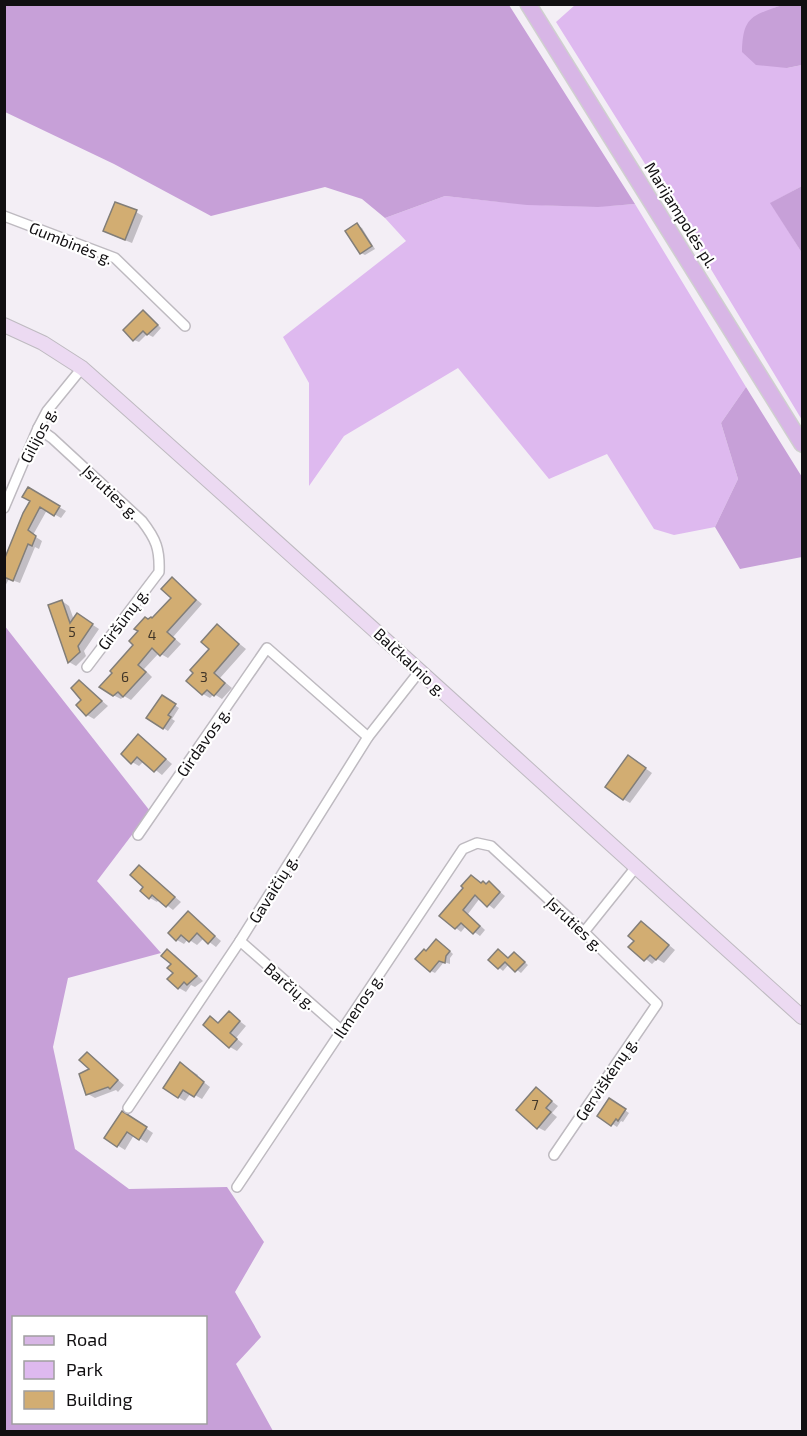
<svg xmlns="http://www.w3.org/2000/svg" width="807" height="1436" viewBox="0 0 807 1436" font-family="'Exo 2',sans-serif">
<rect width="100%" height="100%" fill="#f3eef5"/>
<g fill="#deb9ef">
<path d="M575 5H782L774 8 787 68 802 65V186L771 203 802 253V420L706 261 556 22Z"/>
<path d="M445 196C509 203 571 210 635 204L746 387 721 423 738 479 715 527 674 535 654 529 607 454 549 479 458 368 344 436 309 486V383L283 337 406 241 385 218Z"/>
</g>
<g fill="#c7a0d8" fill-rule="evenodd">
<path d="M4 5H509L635 204 598 207 527 205 445 196 385 218 362 199 325 187 211 216 114 164 5 112Z"/>
<path d="M782 5H802V65L787 68 756 65 742 52C743 17 751 16 782 5Z"/>
<path d="M802 186V253L770 203Z"/>
<path d="M746 387 802 477V557L740 569 715 527 738 479 721 423Z"/>
<path d="M4 625 150 811 97 881 161 953 68 978 53 1047 75 1149 129 1189 227 1187 264 1242 235 1292 261 1337 236 1364 273 1431H5ZM14 1318H206V1422H14Z"/>
</g>
<g fill="#0003">
<path d="M136 212 143 216 132 243 112 235Z"/>
<path d="M357 225 362 228 375 249 365 255 361 253Z"/>
<path d="M147 314 161 328 153 337 147 334 139 342 134 340Z"/>
<path d="M28 489 66 511 61 518 47 510 33 535 42 541 39 549 35 547 20 583 9 579 4 588V564L32 501Z"/>
<path d="M172 579 202 604 173 637 181 644 168 658 159 653 144 669 152 677 131 700 124 696 121 699 113 695 135 645 149 621 153 620 173 598Z"/>
<path d="M62 601 69 606 74 620 84 619 99 629 84 651 86 656 76 666 69 662 50 606Z"/>
<path d="M217 626 246 649 220 678 232 688 222 699 214 694 210 698 203 694 211 648Z"/>
<path d="M79 682 108 706 94 719 87 715Z"/>
<path d="M162 697 179 708 172 719 175 721 168 731 148 718Z"/>
<path d="M139 736 172 764 162 775 144 761 139 766 132 762Z"/>
<path d="M635 761 652 773 630 803 623 799Z"/>
<path d="M139 867 181 902 173 910 159 899 157 902 150 898Z"/>
<path d="M471 877 482 884 486 885 489 883 505 896 494 909 480 898 468 914 485 930 480 936 466 926 461 932 456 928 465 888Z"/>
<path d="M188 913 221 941 216 947 204 938 197 945 188 939 184 944 177 940Z"/>
<path d="M642 923 675 950 664 963 657 959 652 964 631 947 636 941Z"/>
<path d="M441 943 453 954 450 958V964L444 962 435 973 431 971 426 953Z"/>
<path d="M168 951 175 955 203 981 195 987 191 985 186 992 179 988Z"/>
<path d="M518 956 528 965 521 973 509 964 503 971 490 960 509 959Z"/>
<path d="M229 1013 246 1026 236 1038 243 1044 237 1051 230 1047 211 1018 220 1024Z"/>
<path d="M87 1054 124 1085 118 1092 116 1090 95 1098 88 1094 92 1070Z"/>
<path d="M181 1064 198 1075 197 1077 210 1087 202 1099 191 1093 185 1101 178 1097Z"/>
<path d="M536 1089 558 1106 552 1113 557 1117 545 1131 537 1127Z"/>
<path d="M610 1100 629 1113 623 1122 621 1121 617 1127 599 1115Z"/>
<path d="M129 1117 153 1133 147 1143 134 1135 125 1150 106 1138Z"/>
</g>
<g fill="#d2ad72" stroke="#827e78" stroke-width="1.5">
<path d="M115 202 137 210 125 240 103 231Z"/>
<path d="M357 223 372 246 360 254 345 231Z"/>
<path d="M143 310 158 325 147 335 143 331 133 341 123 330Z"/>
<path d="M28 487 60 506 54 516 40 507 28 530 36 536 32 546 28 544 13 581 4 577V560L23 513 30 501 22 497Z"/>
<path d="M172 577 196 600 167 632 175 639 160 656 152 648 138 665 146 672 123 697 118 692 113 696 99 687 112 673 110 671 133 645 129 641 138 631 134 629 145 617 148 619 151 617 152 618 171 598 161 589Z"/>
<path d="M62 600 70 623 77 613 93 624 78 646 80 652 68 663 48 605Z"/>
<path d="M217 624 239 644 214 673 225 683 214 696 207 690 202 695 186 681 193 673 190 670 209 649 201 642Z"/>
<path d="M79 680 102 701 86 716 76 705 81 700 71 688Z"/>
<path d="M162 695 176 704 168 715 171 717 163 729 146 718Z"/>
<path d="M138 734 166 759 154 772 137 757 131 764 121 754Z"/>
<path d="M628 755 646 768 623 800 605 787Z"/>
<path d="M139 865 175 897 166 907 152 895 149 899 140 891 143 887 130 875Z"/>
<path d="M471 875 481 883 483 881 486 884 489 881 500 892 487 907 475 895 463 910 480 926 473 934 461 923 455 929 439 916 463 888 461 886Z"/>
<path d="M188 911 215 936 208 944 197 933 189 942 181 935 176 941 168 933Z"/>
<path d="M641 921 669 945 656 960 650 955 644 961 628 947 634 941 628 936Z"/>
<path d="M436 939 450 951 446 956 445 963 439 961 430 972 415 959 424 949 426 951Z"/>
<path d="M167 949 197 976 187 985 184 982 178 989 167 979 173 973 167 968 171 964 161 956Z"/>
<path d="M498 949 508 958 514 952 525 962 515 972 505 962 498 969 488 960Z"/>
<path d="M229 1011 240 1021 230 1033 237 1039 229 1048 203 1025 210 1016 218 1023Z"/>
<path d="M87 1052 118 1080 110 1089 108 1087 86 1095 79 1074 89 1069 79 1060Z"/>
<path d="M180 1062 204 1082 194 1097 183 1090 178 1098 163 1088Z"/>
<path d="M536 1087 552 1101 546 1108 551 1112 537 1129 516 1110Z"/>
<path d="M609 1098 626 1109 618 1121 616 1119 611 1126 597 1116Z"/>
<path d="M122 1111 147 1127 139 1140 127 1132 117 1147 104 1138Z"/>
</g>
<g fill="none" stroke-linecap="round" stroke-linejoin="round">
<defs>
<g id="street">
<path d="M4 216 115 258 185 326"/>
<path d="M38 428 52 438 142 521C156 539 160 549 159 572L87 667"/>
<path d="M4 508 38 428 47 411 82 368"/>
<path d="M138 835 267 648 368 737"/>
<path d="M584 932 636 867"/>
<path d="M240 941 341 1030"/>
<path d="M128 1108 240 941 368 737 419 672"/>
<path d="M237 1187 463 849 477 843 491 846 584 932 657 1004 554 1155"/>
</g>
<path id="secondary" d="M4 325 43 343 82 368C324 582 562 801 802 1017"/>
<path id="primary" d="M528 4 802 444"/>
</defs>
<use href="#street" stroke="#bebac0" stroke-width="12"/>
<use href="#secondary" stroke="#bebac0" stroke-width="16"/>
<use href="#primary" stroke="#cfcfcf" stroke-width="18"/>
<use href="#street" stroke="#fff" stroke-width="9"/>
<use href="#secondary" stroke="#ecdaf2" stroke-width="14"/>
<use href="#primary" stroke="#d8b6e6" stroke-width="15"/>
</g>
<g text-anchor="middle" stroke-width="4.5" stroke-linejoin="round" paint-order="stroke">
<g font-size="14" fill="#413629">
<text x="72" y="637">5</text>
<text x="152" y="640">4</text>
<text x="125" y="682">6</text>
<text x="204" y="682">3</text>
<text x="535" y="1110">7</text>
</g>
<g font-size="16" fill="#110f11" stroke="#fff">
<text transform="translate(681 215) rotate(58)" y="6">Marijampolės pl.</text>
<text transform="translate(71 243) rotate(22)" y="6">Gumbinės g.</text>
<text transform="translate(38 435) rotate(-63)" y="6">Gilijos g.</text>
<text transform="translate(111 492) rotate(43)" y="6">Įsruties g.</text>
<text transform="translate(123 619) rotate(-53)" y="6">Giršūnų g.</text>
<text transform="translate(410 662) rotate(43)" y="6">Balčkalnio g.</text>
<text transform="translate(203 742) rotate(-55)" y="6">Girdavos g.</text>
<text transform="translate(273 889) rotate(-58)" y="6">Gavaičių g.</text>
<text transform="translate(575 924) rotate(43)" y="6">Įsruties g.</text>
<text transform="translate(290 986) rotate(41)" y="6">Barčių g.</text>
<text transform="translate(358 1006) rotate(-56)" y="6">Ilmenos g.</text>
<text transform="translate(606 1079) rotate(-56)" y="6">Gerviškėnų g.</text>
</g>
</g>
<rect width="807" height="1436" fill="none" stroke="#110f11" stroke-width="12"/>
<rect x="12" y="1316" width="195" height="108" fill="#ffffff" stroke="#a09fa0" stroke-width="1.5"/>
<rect x="24" y="1336" width="30" height="9" fill="#d8b6e6" stroke="#a09fa0" stroke-width="1.5"/>
<text x="66" y="1346" font-size="18" fill="#110f11">Road</text>
<rect x="24" y="1361" width="30" height="18" fill="#deb9ef" stroke="#a09fa0" stroke-width="1.5"/>
<text x="66" y="1376" font-size="18" fill="#110f11">Park</text>
<rect x="24" y="1391" width="30" height="18" fill="#d2ad72" stroke="#a09fa0" stroke-width="1.5"/>
<text x="66" y="1406" font-size="18" fill="#110f11">Building</text>
</svg>
